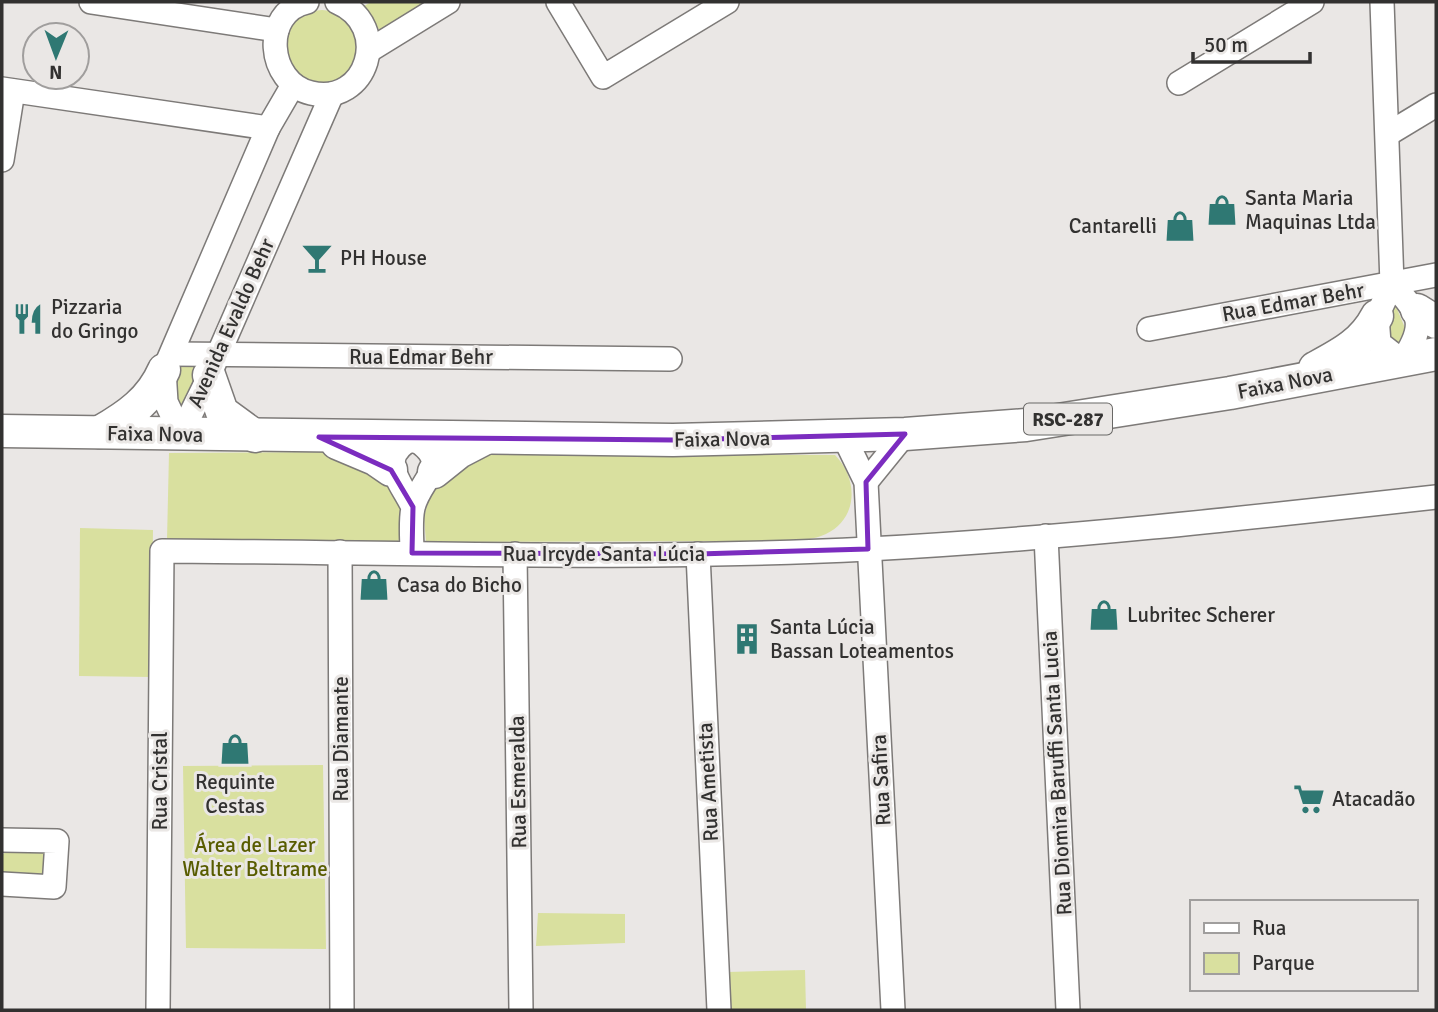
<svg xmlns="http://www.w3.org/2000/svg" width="1438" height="1012" viewBox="0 0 1438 1012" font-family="Signika,sans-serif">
<rect width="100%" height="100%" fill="#eae7e5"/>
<g fill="#d9e09f">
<path d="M371 2H428L380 31 364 6Z"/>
<circle cx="322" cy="47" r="37"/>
<path d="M1395 304 1405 328 1402 340 1394 345 1387 337V317Z"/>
<path d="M179 367H197L201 375 186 407 177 413 175 372Z"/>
<path d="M333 452 380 470 402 504 403 528 398 542 167 540 169 453Z"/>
<path d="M495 454 835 455C858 478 859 518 826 534 818 538 808 539 799 541L426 542 424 517 431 491 468 459Z"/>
<path d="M80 528 153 530 151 677 79 676Z"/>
<path d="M323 765 326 949 186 948 183 766Z"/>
<path d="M11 848 48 850 46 878 2 875V855Z"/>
<path d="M538 913 625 914V943L536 946Z"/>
<path d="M805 970 806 1010H730L728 972Z"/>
</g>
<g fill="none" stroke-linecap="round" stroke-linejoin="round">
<defs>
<g id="minor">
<path d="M91 2 277 30"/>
<path d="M307 2C261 12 267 83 311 93 367 107 393 26 337 2"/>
<path d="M558 2 603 77 727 2"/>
<path d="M1382 2 1392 284 1377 316 1379 343 1402 361C1427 324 1420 314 1392 284"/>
<path d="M370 50 448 2"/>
<path d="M1179 83 1312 2"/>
<path d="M2 89 268 128"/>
<path d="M1388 134 1436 105"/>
<path d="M2 160 13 91"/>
<path d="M1149 329 1436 275"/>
<path d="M172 354 670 359"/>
<path d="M181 434 166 402 164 370 268 128 293 85"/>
<path d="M181 434 204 387 332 94"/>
<path d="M844 437 866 482 893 1010"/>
<path d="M866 482 905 434"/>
<path d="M1046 536 1068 1010"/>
<path d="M340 552 342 1010"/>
<path d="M412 553C412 539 410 521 413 508 420 477 455 465 413 438 376 458 399 479 413 507"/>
<path d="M515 554 521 1010"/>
<path d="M698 554 719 1010"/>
<path d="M2 840 57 841 54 887 2 884"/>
<path d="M158 1010 162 551C397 552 633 561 868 549 1057 539 1247 518 1436 497"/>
</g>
<g id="highway">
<path d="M1417 310 1436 322"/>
<path d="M1315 368C1341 354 1363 343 1377 316"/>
<path d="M209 375 222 412 255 436"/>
<path d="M2 431 673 440 905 434 1026 425 1230 393 1436 354"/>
<path d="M100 432C128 416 151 400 164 370"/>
<path d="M337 443 375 459 391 470"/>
<path d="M434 472 459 452 484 439"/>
</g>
</defs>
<use href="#minor" stroke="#7d7a78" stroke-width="26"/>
<use href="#highway" stroke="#7d7a78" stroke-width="35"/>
<use href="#minor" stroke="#fff" stroke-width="23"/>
<use href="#highway" stroke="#fff" stroke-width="32"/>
</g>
<path fill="none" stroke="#7b2cbf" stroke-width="5" stroke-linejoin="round" d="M905 434 866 482 868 549 698 554 412 553 413 507 391 470 319 437 673 440Z"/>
<defs>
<symbol id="shop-bare" viewBox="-9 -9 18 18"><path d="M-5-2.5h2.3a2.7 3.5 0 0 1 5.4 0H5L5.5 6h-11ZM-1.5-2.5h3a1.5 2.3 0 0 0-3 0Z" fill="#2f7873" stroke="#eae7e5" stroke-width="2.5" paint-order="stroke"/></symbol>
<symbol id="bar-bare" viewBox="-9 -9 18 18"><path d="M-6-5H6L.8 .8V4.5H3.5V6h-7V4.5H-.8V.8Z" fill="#2f7873" stroke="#eae7e5" stroke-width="2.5" paint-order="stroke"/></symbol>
<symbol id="restaurant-bare" viewBox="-9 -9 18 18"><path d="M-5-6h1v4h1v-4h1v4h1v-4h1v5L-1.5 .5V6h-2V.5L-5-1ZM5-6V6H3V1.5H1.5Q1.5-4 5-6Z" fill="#2f7873" stroke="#eae7e5" stroke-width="2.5" paint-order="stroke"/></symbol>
<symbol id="building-bare" viewBox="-9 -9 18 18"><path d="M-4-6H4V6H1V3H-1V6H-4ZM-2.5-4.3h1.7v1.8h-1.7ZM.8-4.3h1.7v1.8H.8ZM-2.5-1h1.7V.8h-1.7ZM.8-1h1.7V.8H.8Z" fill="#2f7873" stroke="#eae7e5" stroke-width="2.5" paint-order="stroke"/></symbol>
<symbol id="supermarket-bare" viewBox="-9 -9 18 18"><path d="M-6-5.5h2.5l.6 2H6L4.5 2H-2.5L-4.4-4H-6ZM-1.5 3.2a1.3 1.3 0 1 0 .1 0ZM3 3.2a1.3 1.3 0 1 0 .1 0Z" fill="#2f7873" stroke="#eae7e5" stroke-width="2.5" paint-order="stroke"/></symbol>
</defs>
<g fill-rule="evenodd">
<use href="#shop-bare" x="1200" y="188" width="44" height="44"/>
<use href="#shop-bare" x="1158" y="204" width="44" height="44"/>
<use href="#bar-bare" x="295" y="236" width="44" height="44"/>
<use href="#restaurant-bare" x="6" y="297" width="44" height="44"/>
<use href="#shop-bare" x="352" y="563" width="44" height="44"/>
<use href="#shop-bare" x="1082" y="593" width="44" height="44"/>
<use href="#building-bare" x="725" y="617" width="44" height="44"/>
<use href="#shop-bare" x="213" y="727" width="44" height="44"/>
<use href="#supermarket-bare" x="1287" y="777" width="44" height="44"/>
</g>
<g text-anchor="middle" stroke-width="6" stroke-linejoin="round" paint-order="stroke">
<rect fill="#eae7e5" stroke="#696866" stroke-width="2" x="1024" y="403.5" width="88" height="31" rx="5"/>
<g font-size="19" font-weight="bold" fill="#323130">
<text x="1068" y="426">RSC-287</text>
</g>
<g font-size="21" fill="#323130" stroke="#eae7e5" text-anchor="start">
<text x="1245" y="205">Santa Maria<tspan x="1245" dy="24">Maquinas Ltda</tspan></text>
<text x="1157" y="233" text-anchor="end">Cantarelli</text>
<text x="340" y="265">PH House</text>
<text x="51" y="314">Pizzaria<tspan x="51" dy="24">do Gringo</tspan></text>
<text x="397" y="592">Casa do Bicho</text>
<text x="1127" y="622">Lubritec Scherer</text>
<text x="770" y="634">Santa Lúcia<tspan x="770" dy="24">Bassan Loteamentos</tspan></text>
<text x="235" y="789" text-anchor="middle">Requinte<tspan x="235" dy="24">Cestas</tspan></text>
<text x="1332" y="806">Atacadão</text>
</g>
<g font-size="21" fill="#323130" stroke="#eae7e5">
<text transform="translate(1293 302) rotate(-10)" y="7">Rua Edmar Behr</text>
<text transform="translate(231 323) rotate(-66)" y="7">Avenida Evaldo Behr</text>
<text x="421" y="364">Rua Edmar Behr</text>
<text transform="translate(1285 383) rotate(-11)" y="7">Faixa Nova</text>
<text transform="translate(155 434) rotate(1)" y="7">Faixa Nova</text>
<text transform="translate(722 439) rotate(-1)" y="7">Faixa Nova</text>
<text x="604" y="561">Rua Ircyde Santa Lúcia</text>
<text transform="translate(341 739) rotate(-90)" y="7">Rua Diamante</text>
<text transform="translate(1057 773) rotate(-93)" y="7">Rua Diomira Baruffi Santa Lucia</text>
<text transform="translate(881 780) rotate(-93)" y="7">Rua Safira</text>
<text transform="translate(160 781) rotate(-90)" y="7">Rua Cristal</text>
<text transform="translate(518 782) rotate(-91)" y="7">Rua Esmeralda</text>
<text transform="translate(708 782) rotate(-93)" y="7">Rua Ametista</text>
</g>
<g font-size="21" fill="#585c00" stroke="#eae7e5">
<text x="255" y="852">Área de Lazer<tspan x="255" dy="24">Walter Beltrame</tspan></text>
</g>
</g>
<rect width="1438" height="1012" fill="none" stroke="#323130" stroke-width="7"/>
<rect x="1190" y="900" width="228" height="91" fill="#eae7e5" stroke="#a09e9d" stroke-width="2"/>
<rect x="1204" y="923" width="35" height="10" fill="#ffffff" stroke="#a09e9d" stroke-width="2"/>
<text x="1252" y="935" font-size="21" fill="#323130">Rua</text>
<rect x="1204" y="953" width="35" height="21" fill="#d9e09f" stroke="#a09e9d" stroke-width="2"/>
<text x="1252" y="970" font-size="21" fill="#323130">Parque</text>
<g transform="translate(56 56) rotate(181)"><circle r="33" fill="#eae7e5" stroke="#a09e9d" stroke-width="2"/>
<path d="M0-5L12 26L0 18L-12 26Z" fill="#2f7873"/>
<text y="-10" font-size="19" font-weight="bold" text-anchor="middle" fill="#323130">N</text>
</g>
<path d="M1193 52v10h117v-10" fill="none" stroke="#323130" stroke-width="3.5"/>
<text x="1204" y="52" font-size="21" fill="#323130" stroke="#eae7e5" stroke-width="5" paint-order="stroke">50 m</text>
</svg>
